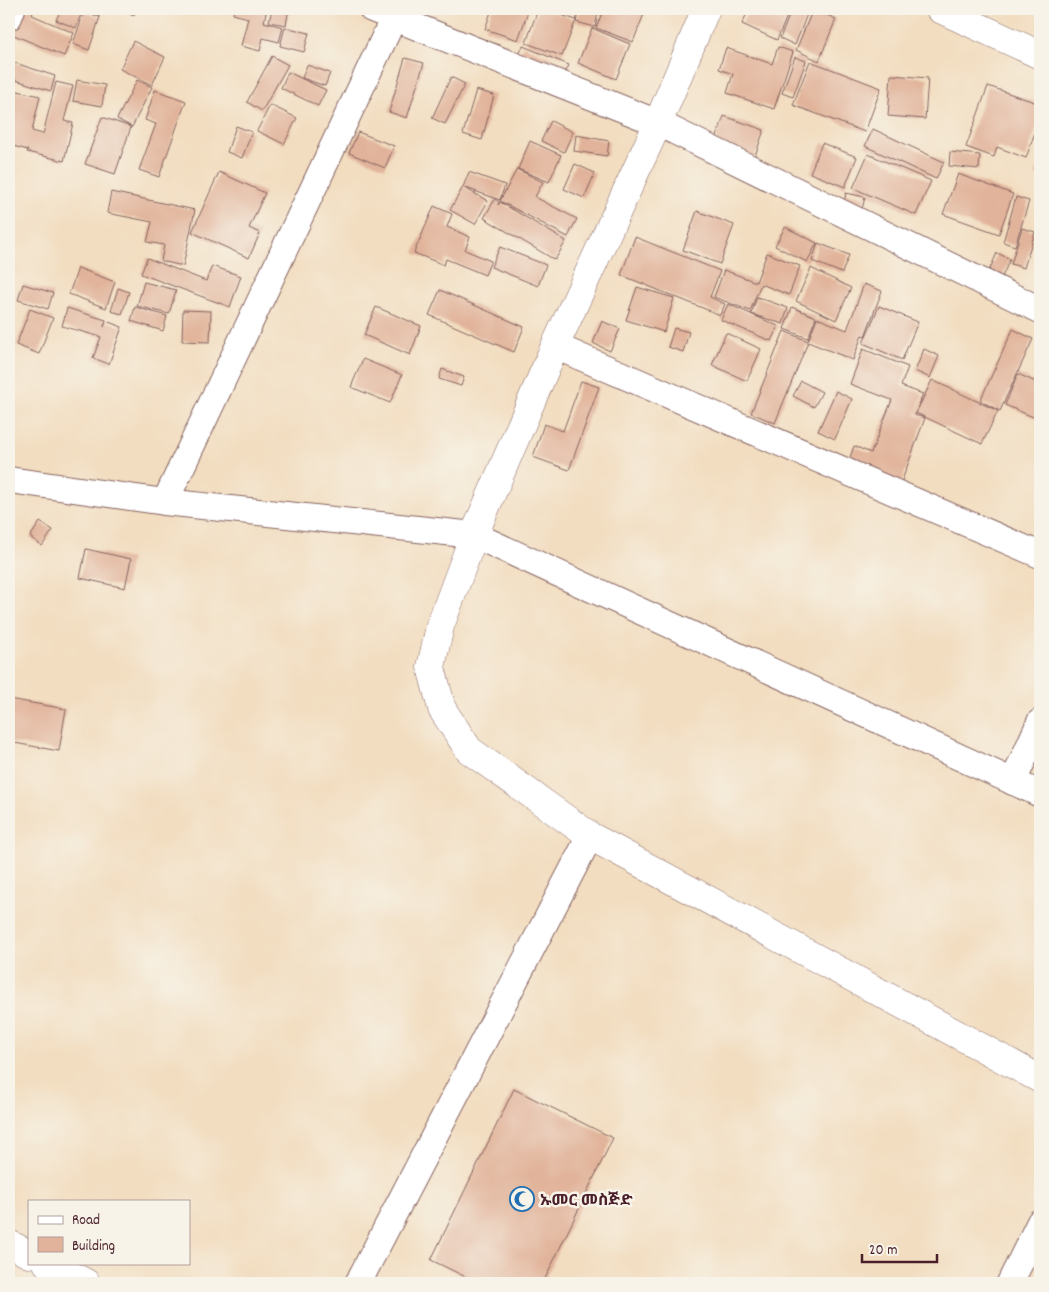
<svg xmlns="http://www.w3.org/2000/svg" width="1049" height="1292" viewBox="0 0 1049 1292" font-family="Dekko,'Noto Sans Ethiopic',sans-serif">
<rect width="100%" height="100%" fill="#f7f3e8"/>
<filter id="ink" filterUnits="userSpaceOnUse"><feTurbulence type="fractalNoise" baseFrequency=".02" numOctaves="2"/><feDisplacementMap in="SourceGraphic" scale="10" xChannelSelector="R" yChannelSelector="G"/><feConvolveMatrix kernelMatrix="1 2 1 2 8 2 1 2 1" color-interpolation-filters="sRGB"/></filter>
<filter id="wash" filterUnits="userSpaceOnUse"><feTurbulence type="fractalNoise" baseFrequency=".0096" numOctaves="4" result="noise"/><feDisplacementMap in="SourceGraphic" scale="20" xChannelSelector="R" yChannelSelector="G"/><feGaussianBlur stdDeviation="1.12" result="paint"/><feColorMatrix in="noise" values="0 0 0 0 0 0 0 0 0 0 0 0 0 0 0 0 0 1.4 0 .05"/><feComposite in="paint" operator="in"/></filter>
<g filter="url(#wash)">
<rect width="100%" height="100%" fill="#f2ddc0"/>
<g id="blocks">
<g fill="#e1b39a">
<path d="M19 9H34L32 15 74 33 64 56 9 33Z"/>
<path d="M61 9H83L76 28 56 20Z"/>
<path d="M124 9H136L134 15 123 10Z"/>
<path d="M235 9H267L264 22 283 27 279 42 263 38 260 51 241 46 248 18 233 14Z"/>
<path d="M272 9H289L286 25 269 22Z"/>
<path d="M492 9H529L518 40 485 29Z"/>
<path d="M538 9H544L576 20 562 56 526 43Z"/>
<path d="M579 9 598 13 595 27 576 22Z"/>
<path d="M592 9H646L633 42 596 28 602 13Z"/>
<path d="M749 9H790L777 40 742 24Z"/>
<path d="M792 9H809L795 45 780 38Z"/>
<path d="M813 9 836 19 819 61 796 50Z"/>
<path d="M84 12 100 17 89 50 73 44Z"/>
<path d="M285 27 309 33 304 52 280 46Z"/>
<path d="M592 28 630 44 616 79 578 63Z"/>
<path d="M133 41 165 57 152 85 120 69Z"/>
<path d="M523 46 569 65 561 83 515 63Z"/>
<path d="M778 47 793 52 774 109 727 93 733 74 719 69 726 48 772 64Z"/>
<path d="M272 56 288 65 262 111 247 102Z"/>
<path d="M795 57 806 61 793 97 782 93Z"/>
<path d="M405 58 424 63 407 118 389 112Z"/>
<path d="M9 61 55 76 51 91 9 78Z"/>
<path d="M810 61 881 88 865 132 793 105Z"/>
<path d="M307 65 330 73 325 86 302 78Z"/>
<path d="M288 72 326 90 318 106 281 88Z"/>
<path d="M891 75 928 78 925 119 888 116Z"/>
<path d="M451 77 465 84 445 124 432 118Z"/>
<path d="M77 80 105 85 102 106 73 101Z"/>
<path d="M137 80 152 87 132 127 117 119Z"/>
<path d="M56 82 73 86 64 121 73 123 64 161 27 152 28 150 9 145V89L40 96 32 131 43 134Z"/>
<path d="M988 86 1040 104V118L1026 158 997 147 994 157 966 147Z"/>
<path d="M155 90 186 101 159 177 139 170 156 124 145 120Z"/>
<path d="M476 90 494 95 482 140 463 134Z"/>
<path d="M270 105 297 118 284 144 257 131Z"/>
<path d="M724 116 764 130 751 167 711 153Z"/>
<path d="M102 117 131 127 115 174 85 164Z"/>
<path d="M551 121 573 132 564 152 541 141Z"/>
<path d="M236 126 252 132 242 158 227 152Z"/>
<path d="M873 129 944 162 936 179 865 146Z"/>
<path d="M358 132 394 146 385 168 349 153Z"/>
<path d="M576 135 609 141 607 156 574 151Z"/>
<path d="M530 141 561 155 549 182 518 169Z"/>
<path d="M822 143 857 157 845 187 810 173Z"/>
<path d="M950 152 980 155 979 169 949 166Z"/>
<path d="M868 154 931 181 916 215 853 188Z"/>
<path d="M1040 163V177L1035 175Z"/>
<path d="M575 164 595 173 584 198 564 189Z"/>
<path d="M517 169 543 182 535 197 577 219 568 237 500 201Z"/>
<path d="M219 172 265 193 249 228 260 233 249 258 192 232Z"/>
<path d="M469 172 505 185 500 200 463 187Z"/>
<path d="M958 174 1013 194 999 234 943 214Z"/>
<path d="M463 187 488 201 475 224 450 210Z"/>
<path d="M111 192 195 210 183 266 161 261 164 245 147 242 152 222 107 213Z"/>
<path d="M846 193 865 197 859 222 841 217Z"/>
<path d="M1016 197 1029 201 1015 246 1003 242Z"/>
<path d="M495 199 499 202 498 205 500 202 566 241 555 260 484 218Z"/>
<path d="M434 206 452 214 447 227 470 237 465 250 491 261 485 275 446 259 444 265 414 253Z"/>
<path d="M697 211 734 225 720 264 683 250Z"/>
<path d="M785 227 817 243 807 262 775 246Z"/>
<path d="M1022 228 1035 232 1024 268 1011 264Z"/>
<path d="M635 237 720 271 710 297 725 304 720 315 621 275Z"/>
<path d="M818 243 849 255 842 273 812 261Z"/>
<path d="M500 247 546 265 538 286 491 267Z"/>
<path d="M767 253 800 266 789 295 761 284 750 311 714 297 724 270 756 282Z"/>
<path d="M997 253 1010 259 998 286 985 280Z"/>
<path d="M147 258 206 281 212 266 241 276 230 307 141 274Z"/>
<path d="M78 268 115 282 106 308 69 294Z"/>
<path d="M811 268 851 288 836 320 796 301Z"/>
<path d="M144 282 176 290 169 314 137 306Z"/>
<path d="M23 284 53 293 48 309 18 300Z"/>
<path d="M864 284 882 291 865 336 862 335 853 360 808 342 775 423 751 413 784 331 808 341 817 318 847 330Z"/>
<path d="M637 287 674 298 664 332 626 320Z"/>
<path d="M118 288 129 292 122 314 111 311Z"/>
<path d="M440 290 524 327 514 352 429 315Z"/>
<path d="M757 297 788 308 783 324 751 314Z"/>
<path d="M728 304 778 326 771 341 721 320Z"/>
<path d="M879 306 918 322 902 360 863 343Z"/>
<path d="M135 307 167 316 163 331 131 321Z"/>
<path d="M376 307 421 326 410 355 364 335Z"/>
<path d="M792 307 816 317 808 338 784 329Z"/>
<path d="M67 308 106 320 104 327 106 321 122 327 109 364 93 358 101 337 62 326Z"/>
<path d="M30 309 53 318 39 354 16 345Z"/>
<path d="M183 310 211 311 210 342 182 341Z"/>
<path d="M602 321 620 329 610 351 593 343Z"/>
<path d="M674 328 689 332 683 352 668 347Z"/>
<path d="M1013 329 1033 339 1000 411 980 401Z"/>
<path d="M726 333 761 349 747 381 712 365Z"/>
<path d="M863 349 908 367 901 386 923 394 915 415 925 418 901 483 848 463 854 446 871 453 892 400 850 384Z"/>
<path d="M924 349 939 356 930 378 915 371Z"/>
<path d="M363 359 402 375 390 403 351 387Z"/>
<path d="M442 369 464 377 461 386 439 379Z"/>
<path d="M1018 374 1040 384V420L1005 405Z"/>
<path d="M932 380 998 411 982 444 916 413Z"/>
<path d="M581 381 599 387 569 470 533 457 544 424 563 431Z"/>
<path d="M801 381 822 392 814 407 793 396Z"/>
<path d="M836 391 852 399 835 439 818 431Z"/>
<path d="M40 522 53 530 42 546 30 537Z"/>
<path d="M86 549 131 559 125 588 80 578Z"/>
<path d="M9 699 66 709 59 751 9 742Z"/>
<path d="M514 1089 613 1138 543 1283H478L431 1260Z"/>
</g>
</g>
</g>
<g filter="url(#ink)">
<use href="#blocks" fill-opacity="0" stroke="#85625f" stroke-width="1"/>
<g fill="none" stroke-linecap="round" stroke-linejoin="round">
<defs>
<g id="minor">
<path d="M372 9 658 123 1040 310"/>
<path d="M9 17 12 9"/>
<path d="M555 346 1040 555"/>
<path d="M9 480 165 502 474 535 1040 794"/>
<path d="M165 502 398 9"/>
<path d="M1013 782 1040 722"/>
<path d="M358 1283 590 836"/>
<path d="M1010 1283 1040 1222"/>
</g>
<g id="tertiary">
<path d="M706 9 658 123 555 346 474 535 440 626 431 667 442 709 469 750 590 836 1040 1079"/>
<path d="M9 1244 29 1254"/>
<path d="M47 1263 86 1283"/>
</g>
<path id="secondary" d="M940 9 1040 55"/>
</defs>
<use href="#minor" stroke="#85625f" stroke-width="28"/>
<use href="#tertiary" stroke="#85625f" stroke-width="29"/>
<use href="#secondary" stroke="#85625f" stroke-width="29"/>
<use href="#minor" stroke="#fff" stroke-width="26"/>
<use href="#tertiary" stroke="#fff" stroke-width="28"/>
<use href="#secondary" stroke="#fff" stroke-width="28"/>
</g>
</g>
<defs>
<symbol id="mosque-ring" viewBox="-11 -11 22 22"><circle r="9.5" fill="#f7f3e8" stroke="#1f6fb2" stroke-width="1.5"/><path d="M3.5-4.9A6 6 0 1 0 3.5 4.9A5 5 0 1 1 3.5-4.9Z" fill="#1f6fb2"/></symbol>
</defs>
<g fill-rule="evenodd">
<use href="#mosque-ring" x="508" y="1185" width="28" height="28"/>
</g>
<g text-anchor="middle" stroke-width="5" stroke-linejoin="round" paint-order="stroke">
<g font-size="16" font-weight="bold" fill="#4a1f2b" stroke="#f7f3e8" text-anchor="start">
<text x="540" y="1205">ኡመር መስጅድ</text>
</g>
</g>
<rect width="1049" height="1292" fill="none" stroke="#f7f3e8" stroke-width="30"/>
<rect x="28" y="1200" width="162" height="65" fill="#f7f3e8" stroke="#b29e9c"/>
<rect x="38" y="1216" width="25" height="8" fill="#ffffff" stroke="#b29e9c"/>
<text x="72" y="1224" font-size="15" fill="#4a1f2b">Road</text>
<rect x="38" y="1237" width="25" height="15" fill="#e1b39a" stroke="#b29e9c"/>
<text x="72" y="1250" font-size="15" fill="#4a1f2b">Building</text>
<path d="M862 1254v8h75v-8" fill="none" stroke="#4a1f2b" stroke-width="2.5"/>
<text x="869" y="1254" font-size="15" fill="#4a1f2b" stroke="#f7f3e8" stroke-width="4" paint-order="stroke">20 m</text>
</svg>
